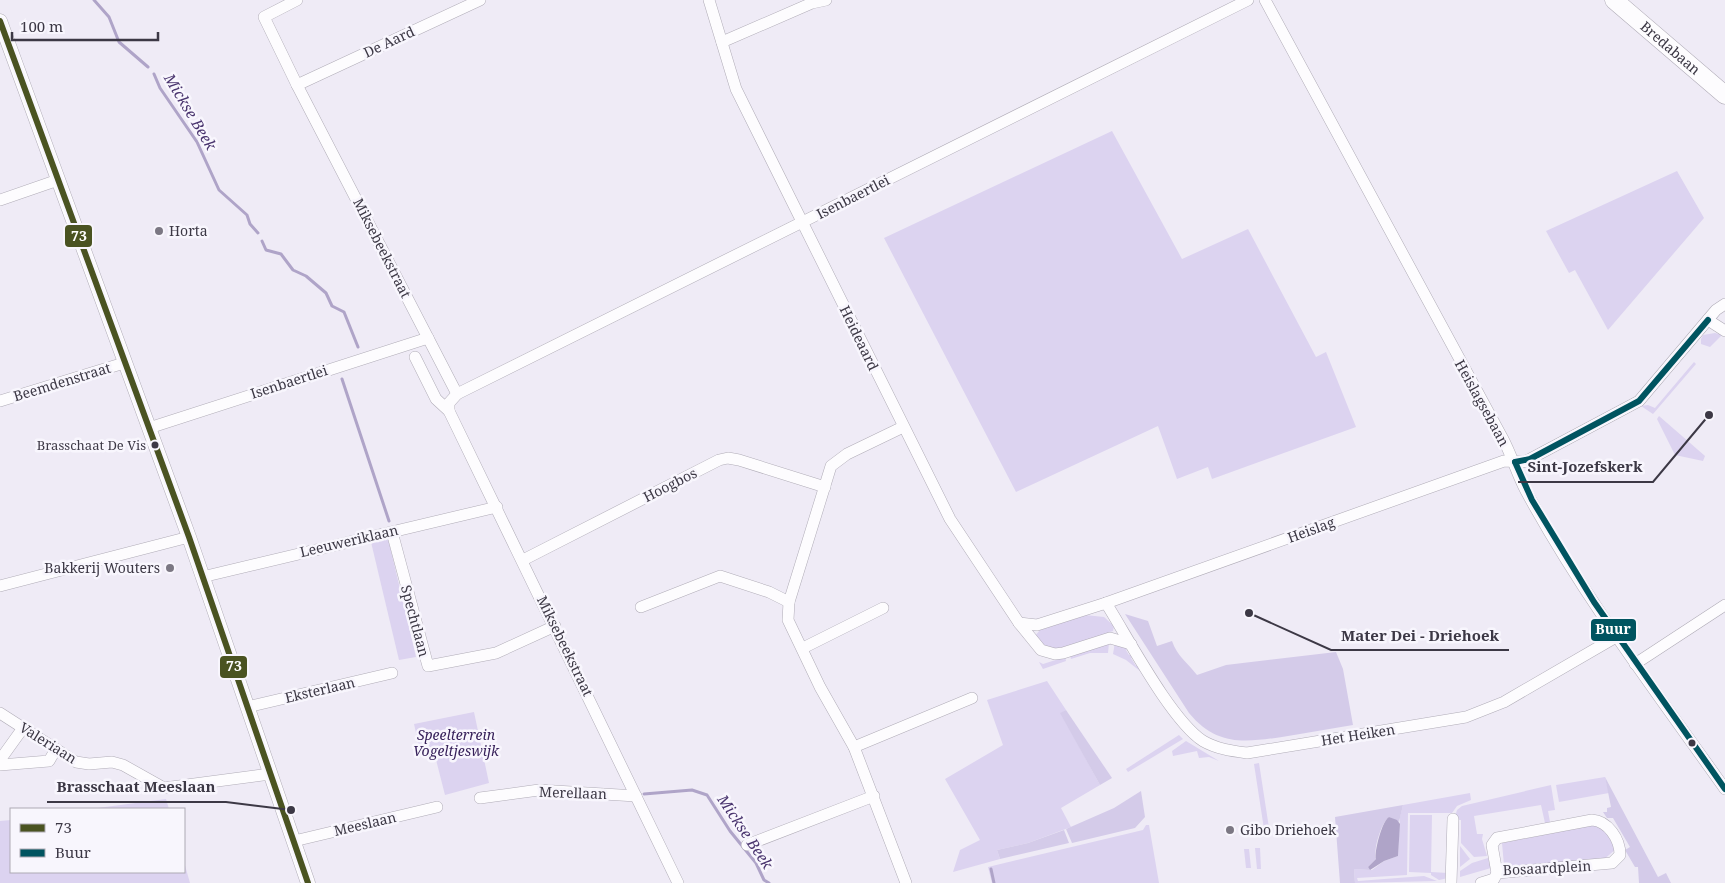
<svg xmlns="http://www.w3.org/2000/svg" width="1725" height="883" viewBox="0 0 1725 883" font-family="'Noto Serif',serif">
<rect width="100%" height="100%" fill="#efebf6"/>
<g fill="#dcd3f0">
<path d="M1112 131 1182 259 1248 229 1316 357 1326 352 1356 427 1212 479 1208 467 1177 479 1158 426 1016 492 884 238Z"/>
<path d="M1677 171 1704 218 1608 330 1575 270 1569 273 1546 231Z"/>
<path d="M1715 333 1722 335 1710 347 1701 344V339L1703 335Z"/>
<path d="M1694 362 1696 364 1653 414 1641 406 1648 405 1655 408Z"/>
<path d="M1659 416 1705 456 1703 461 1675 455 1657 419Z"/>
<path d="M388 538 416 657 399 660 371 542Z"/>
<path d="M1085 615 1104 617 1114 626 1113 631 1060 650 1047 648 1035 636 1040 630Z"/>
<path d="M1115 642 1129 648 1126 650 1129 655 1133 654 1134 656 1131 658 1136 666 1139 664 1141 667 1138 668 1140 671 1126 660 1113 654Z"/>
<path d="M1109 643 1108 653H1090L1071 659 1070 656Z"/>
<path d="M1065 657 1066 661 1043 669 1039 662 1043 664Z"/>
<path d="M1047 681 1066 710 1061 713 1100 785 1061 808 1071 827 1028 843 997 850 1000 859 953 872 960 850 980 840 945 779 1003 745 987 700Z"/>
<path d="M474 712 489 783 445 795 433 748 420 750 414 724Z"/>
<path d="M1179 735 1183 739 1128 772 1126 769Z"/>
<path d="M1186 741 1219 761 1209 757 1199 758 1197 751 1173 756 1172 751Z"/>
<path d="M1259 763 1269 828 1264 829 1254 764Z"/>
<path d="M1605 777 1609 793 1559 802 1556 785Z"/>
<path d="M1551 785 1555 810 1548 811 1550 822 1545 823 1541 805 1474 816 1477 834H1483L1482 839 1487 856 1474 857 1461 843V820H1454L1457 810 1462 806Z"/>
<path d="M1470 793 1471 800 1457 806 1452 813H1408L1407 875 1357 878 1358 881 1424 876 1437 881 1355 883 1354 869 1372 870 1384 861 1398 856 1400 817 1403 805Z"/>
<path d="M166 799 169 809H90Z"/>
<path d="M1410 815H1432L1431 872 1448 873V878L1439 880 1431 875V873L1409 872Z"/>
<path d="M11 820V872H184V862L190 883H0V821Z"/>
<path d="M1146 825H1149L1159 883H992L988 867 1143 830Z"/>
<path d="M1594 825 1603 828 1616 849 1602 861 1513 868 1504 865 1502 843Z"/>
<path d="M1460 846 1470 859 1460 867Z"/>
<path d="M1255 848H1260L1261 869H1257Z"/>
<path d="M1244 849H1249L1251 868H1246Z"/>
<path d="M1488 858 1491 868 1460 877V871L1472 863Z"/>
</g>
<g fill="#d4cbe9">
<path d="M1125 614 1148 621 1157 646 1172 641C1177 656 1187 662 1197 675L1226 665 1336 652 1343 669 1353 725C1331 729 1310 732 1288 736 1248 742 1218 748 1189 713Z"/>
<path d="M1066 710 1112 778 1100 785 1060 713Z"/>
<path d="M1605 777 1658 877 1666 873 1671 883H1639L1638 867H1635L1625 850 1630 847 1613 818H1607L1603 812H1607V808L1611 807Z"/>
<path d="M1141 791 1145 817 1135 828 1072 843 1066 829 1114 808Z"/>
<path d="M1403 805 1399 822 1389 817C1381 823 1373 850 1376 859L1368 867 1370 870 1354 869 1355 883H1340L1335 817Z"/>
<path d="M1064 830 1069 843 1000 859 997 850 1028 843Z"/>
</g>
<path fill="#afa4c8" d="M1389 817 1397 820 1400 824 1398 856 1384 861 1370 870 1368 867 1376 859C1374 852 1382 821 1389 817Z"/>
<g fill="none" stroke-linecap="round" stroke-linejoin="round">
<g stroke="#afa4c8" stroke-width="3">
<path d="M94 0 109 17 119 42 148 67"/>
<path d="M154 74 160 88 197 142 219 190 247 215 250 224 258 233"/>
<path d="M262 241 266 250 281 254 293 270 306 276 326 293 332 306 344 312 358 347"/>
<path d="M342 379 389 521"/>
<path d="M644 794 692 790 707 795 730 831 756 863 764 880 769 883"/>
<path d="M991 869 994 883"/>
</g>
<defs>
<g id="minor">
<path d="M297 0 264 17 297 85 457 394"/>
<path d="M709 0 736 89 950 519 1019 623 1041 650 1055 654 1063 653 1110 638 1131 644"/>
<path d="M1265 0 1503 439C1512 456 1517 474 1526 491 1583 596 1656 692 1725 789"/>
<path d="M722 42 812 3 826 0"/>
<path d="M297 85 480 0"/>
<path d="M0 200 58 180"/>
<path d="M1708 320 1725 331"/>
<path d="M415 357 436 399 449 411 678 883"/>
<path d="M0 401 124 363"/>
<path d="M449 411V403L457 394 1248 0"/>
<path d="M903 427 847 454 831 466 789 602 788 620 820 687 854 747 906 883"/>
<path d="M149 428 428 338"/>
<path d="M392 532 428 666 496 653 555 626"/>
<path d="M523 560 719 460 728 458 739 460 825 487"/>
<path d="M202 577 497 507"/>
<path d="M0 586 189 537"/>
<path d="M1106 603 1504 461 1524 462 1530 459 1639 401 1716 310 1725 304"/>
<path d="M641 607 720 576 769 592 789 602"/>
<path d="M1019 623 1037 625 1106 603C1128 638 1171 720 1203 741 1217 749 1232 751 1247 753L1466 717 1504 702 1616 637"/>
<path d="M803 648 883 608"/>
<path d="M1635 664 1725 605"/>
<path d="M247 707 392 673"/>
<path d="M0 713 76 762 89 764 112 762 123 765 164 788 270 774"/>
<path d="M854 747 972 698"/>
<path d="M0 760 23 728"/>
<path d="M0 765 49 761 56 749"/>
<path d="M480 798 539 790 636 796"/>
<path d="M1592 820C1608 821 1620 839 1620 855L1612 863 1497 873 1492 845 1497 838Z"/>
<path d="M294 841 437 807"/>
<path d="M747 845 874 796"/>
<path d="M1451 883 1453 819"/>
<path d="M1481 883 1494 879 1497 873"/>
</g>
<path id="tertiary" d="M0 21 189 537 308 883"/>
<g id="primary">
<path id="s1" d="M1614 0 1725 95"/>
</g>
</defs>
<use href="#minor" stroke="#b0acb7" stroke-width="12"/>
<use href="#tertiary" stroke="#b0acb7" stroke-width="15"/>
<use href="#primary" stroke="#b0acb7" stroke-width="19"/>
<use href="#minor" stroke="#fdfcfe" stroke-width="11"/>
<use href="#tertiary" stroke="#fdfcfe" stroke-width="14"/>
<use href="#primary" stroke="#fdfcfe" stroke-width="18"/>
<defs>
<path id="bus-1" d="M0 21 189 537 308 883"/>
<g id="bus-2">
<path d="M1515 462 1532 500 1594 602 1725 789"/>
<path d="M1515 462 1530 459 1639 401 1708 320"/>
</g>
</defs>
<use href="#bus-1" stroke="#f8f6fd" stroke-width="10"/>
<use href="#bus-2" stroke="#f8f6fd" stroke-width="10"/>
<use href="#bus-1" stroke="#4a5321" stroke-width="6"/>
<use href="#bus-2" stroke="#005460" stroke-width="6"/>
</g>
<g fill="#7b7783" stroke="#f8f6fd" stroke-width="2">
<circle cx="159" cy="231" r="5"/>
<circle cx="170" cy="568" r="5"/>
<circle cx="1230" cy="830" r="5"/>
</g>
<g fill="#3c3845" stroke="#f8f6fd" stroke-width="2">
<circle cx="155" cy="445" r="4.5"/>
<circle cx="1692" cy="743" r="4.5"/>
</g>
<g text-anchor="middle" stroke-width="5" stroke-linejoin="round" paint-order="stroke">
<g font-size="13" fill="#3c3845" stroke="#f8f6fd" text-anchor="end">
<text x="146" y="450">Brasschaat De Vis</text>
</g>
<g font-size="14" fill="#3c3845" stroke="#f8f6fd">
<text transform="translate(389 42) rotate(-25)" y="5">De Aard</text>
<text dy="5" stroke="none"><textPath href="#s1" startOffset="74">Bredabaan</textPath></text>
<text transform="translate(853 197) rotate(-27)" y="5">Isenbaertlei</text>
<text transform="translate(382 248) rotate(63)" y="5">Miksebeekstraat</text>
<text transform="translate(859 338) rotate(64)" y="5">Heideaard</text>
<text transform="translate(62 382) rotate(-17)" y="5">Beemdenstraat</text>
<text transform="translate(289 382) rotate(-18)" y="5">Isenbaertlei</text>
<text transform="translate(1482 403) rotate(61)" y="5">Heislagsebaan</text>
<text transform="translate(670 485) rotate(-27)" y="5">Hoogbos</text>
<text transform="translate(1311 530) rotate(-20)" y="5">Heislag</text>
<text transform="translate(349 541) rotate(-13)" y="5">Leeuweriklaan</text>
<text transform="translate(415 621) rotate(75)" y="5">Spechtlaan</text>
<text transform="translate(565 646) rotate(64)" y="5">Miksebeekstraat</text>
<text transform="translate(320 690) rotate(-13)" y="5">Eksterlaan</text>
<text transform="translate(1358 735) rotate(-9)" y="5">Het Heiken</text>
<text transform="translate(48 743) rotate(32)" y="5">Valeriaan</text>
<text transform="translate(573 793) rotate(2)" y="5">Merellaan</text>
<text transform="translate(365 824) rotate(-13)" y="5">Meeslaan</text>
<text transform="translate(1547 868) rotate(-3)" y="5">Bosaardplein</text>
</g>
<g font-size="14" fill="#3c3845" stroke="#f8f6fd" text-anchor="start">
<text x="169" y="236">Horta</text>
<text x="160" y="573" text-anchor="end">Bakkerij Wouters</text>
<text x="1240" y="835">Gibo Driehoek</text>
</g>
<g font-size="14" font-style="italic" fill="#37215a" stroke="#f8f6fd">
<text x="456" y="740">Speelterrein<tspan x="456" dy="16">Vogeltjeswijk</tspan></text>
</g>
<g font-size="15" font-style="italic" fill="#49346e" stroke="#f8f6fd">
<text transform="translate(190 112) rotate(59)" y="5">Mickse Beek</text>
<text transform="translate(745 832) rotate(56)" y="5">Mickse Beek</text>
</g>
</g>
<path fill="none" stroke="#3c3845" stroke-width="2" d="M1709 415L1653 482H1518M1249 613L1331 650H1509M291 810L226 802H47"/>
<g fill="#3c3845" stroke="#f8f6fd" stroke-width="2">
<circle cx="1709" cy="415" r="5"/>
<circle cx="1249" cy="613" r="5"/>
<circle cx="291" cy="810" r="5"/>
</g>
<g font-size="15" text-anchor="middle" font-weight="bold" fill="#3c3845" stroke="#f8f6fd" stroke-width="5" stroke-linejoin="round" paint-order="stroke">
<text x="1585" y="472">Sint-Jozefskerk</text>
<text x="1420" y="641">Mater Dei - Driehoek</text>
<text x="136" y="792">Brasschaat Meeslaan</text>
</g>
<g stroke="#f8f6fd" stroke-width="2">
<rect x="64" y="224" width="29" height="24" rx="5" fill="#4a5321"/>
<rect x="1590" y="618" width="47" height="24" rx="5" fill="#005460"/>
<rect x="219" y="655" width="29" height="24" rx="5" fill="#4a5321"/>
</g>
<g font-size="14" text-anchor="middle" font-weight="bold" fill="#fff">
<text x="79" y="241">73</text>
<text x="1613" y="634">Buur</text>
<text x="234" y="671">73</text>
</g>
<rect x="10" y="808" width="175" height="65" fill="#f8f6fd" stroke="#adaab3"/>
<rect x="20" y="824" width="25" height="8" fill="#4a5321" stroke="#adaab3"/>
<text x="55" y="833" font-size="15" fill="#3c3845">73</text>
<rect x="20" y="849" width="25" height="8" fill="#005460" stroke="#adaab3"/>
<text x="55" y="858" font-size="15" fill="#3c3845">Buur</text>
<path d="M12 32v8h146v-8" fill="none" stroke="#3c3845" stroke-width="2.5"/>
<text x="20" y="32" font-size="15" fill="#3c3845" stroke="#f8f6fd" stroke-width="4" paint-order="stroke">100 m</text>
</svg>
